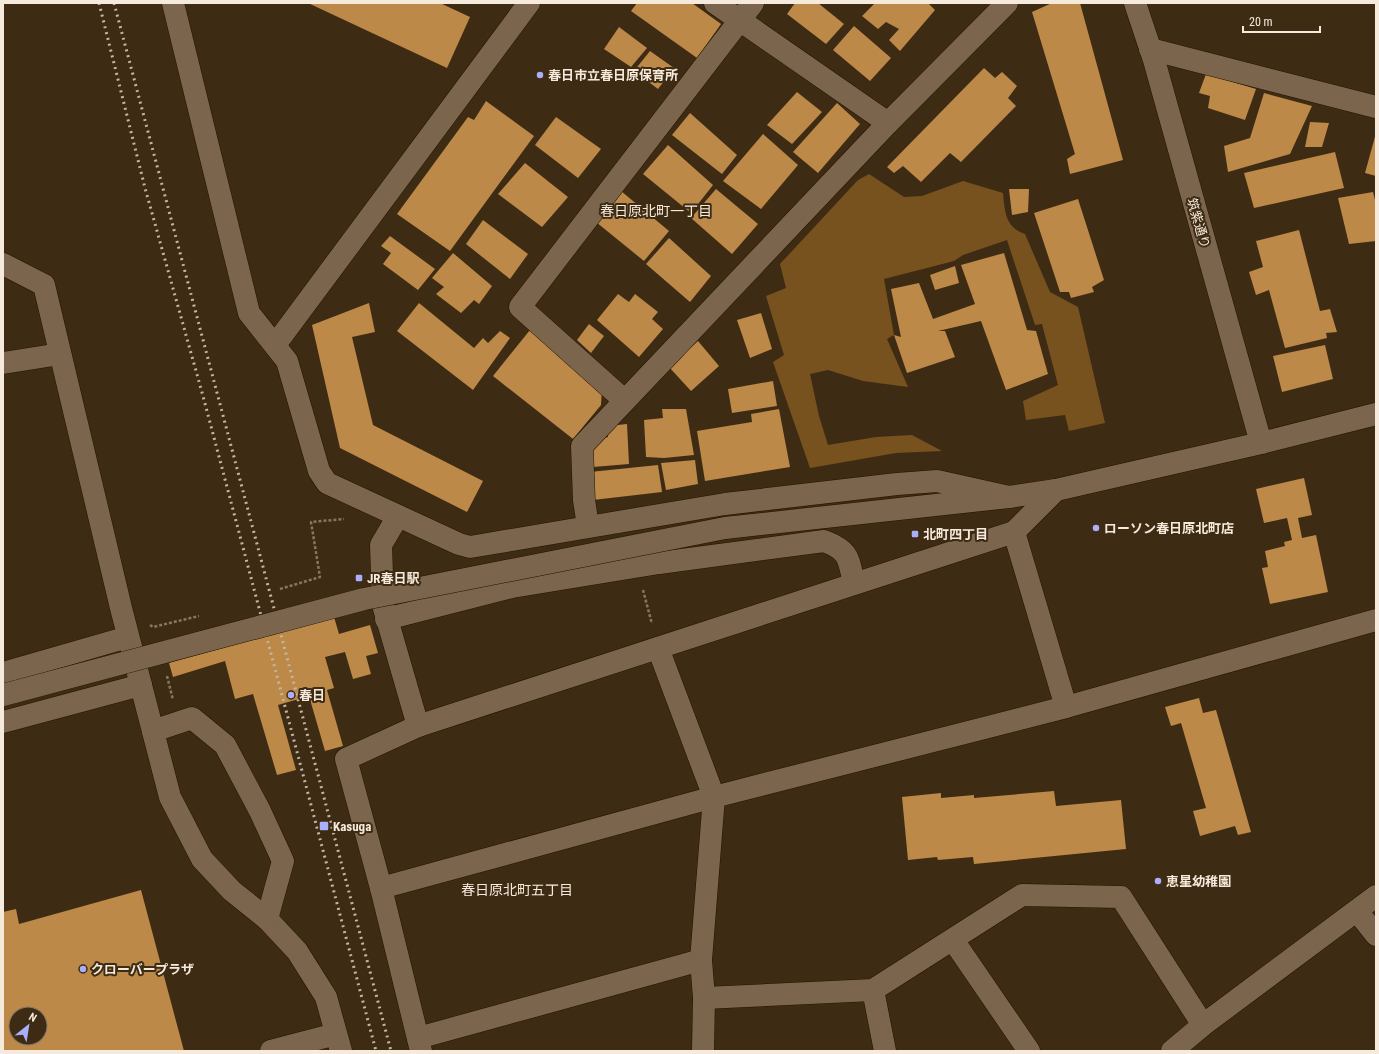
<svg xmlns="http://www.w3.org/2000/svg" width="1379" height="1054" viewBox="0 0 1379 1054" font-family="'Roboto Condensed','Noto Sans JP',sans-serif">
<rect width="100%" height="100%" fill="#3e2b14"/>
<path fill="#77521f" d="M869 174 904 197 922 196 963 181 1003 193C1005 212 1005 227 1025 234L1050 292 1078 307 1105 423 1069 431 1065 415 1026 420 1023 401 1058 385 1042 324 1035 325 1007 240 963 255 954 261 884 279 894 335 887 339 908 387 863 381 828 370 810 374 819 416 828 445 876 437 912 435 942 451 896 453 810 468 773 362 784 355 766 296 786 288 780 264 858 180Z"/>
<g fill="#bd8948" fill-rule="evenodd">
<path d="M308 3H440L470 17 447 68Z"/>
<path d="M637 3H692L721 24 697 58 631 11Z"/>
<path d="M795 3H818L844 24 826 44 787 14Z"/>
<path d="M875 3H928L935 10 900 51 889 40 899 29 886 22 878 29 862 16Z"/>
<path d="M1052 3H1080L1123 160 1070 174 1067 159 1075 154 1032 12Z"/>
<path d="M854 26 891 58 870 81 833 50Z"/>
<path d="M619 27 647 48 631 67 604 49Z"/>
<path d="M650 51 674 68 658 89 634 71Z"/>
<path d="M984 68 995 78 1002 72 1017 86 1008 98 1016 106 961 162 950 153 921 182 903 166 894 173 887 167Z"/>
<path d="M1206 74 1256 89 1245 120 1208 108 1210 96 1199 93Z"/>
<path d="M797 92 822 112 792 144 767 125Z"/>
<path d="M1264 93 1312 106 1290 154 1228 172 1224 146 1250 138Z"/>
<path d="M486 101 534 136 450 251 397 214 468 117 474 120Z"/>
<path d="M837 103 860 124 818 173 793 152Z"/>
<path d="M690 113 737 155 722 174 672 135Z"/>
<path d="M556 117 601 149 578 178 535 145Z"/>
<path d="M1310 122 1329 123 1322 147H1305Z"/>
<path d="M1376 133V176L1365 173Z"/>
<path d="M763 134 798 165 761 209 723 181Z"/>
<path d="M668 145 713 185 691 213 643 174Z"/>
<path d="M1335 152 1344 188 1254 208 1244 173Z"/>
<path d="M525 163 568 197 542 227 498 194Z"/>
<path d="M716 189 758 224 732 254 691 218Z"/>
<path d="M1009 189H1029L1028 212 1012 215Z"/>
<path d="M621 191 669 231 644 261 596 222Z"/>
<path d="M1373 192 1376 204V241L1349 244 1338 198Z"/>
<path d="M1078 199 1104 280 1092 287 1094 292 1071 298 1069 292H1060L1034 213Z"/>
<path d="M483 220 528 254 510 279 466 244Z"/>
<path d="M1299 230 1320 311 1330 309 1337 332 1326 333 1327 338 1285 348 1269 290 1256 295 1249 272 1263 267 1256 241Z"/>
<path d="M390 236 435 269 418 290 383 264 391 253 381 246Z"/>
<path d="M669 238 711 276 690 302 646 264Z"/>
<path d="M453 253 492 286 479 304 474 300 461 313 436 294 444 287 432 278Z"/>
<path d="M1004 253 1027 330 1036 331 1048 374 1006 390 981 321 938 331H945L955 357 907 373 894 335 901 337 891 289 919 283 933 319 975 304 961 265Z"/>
<path d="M955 266 959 283 935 290 930 275Z"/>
<path d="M618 294 629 302 635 294 658 312 652 319 663 329 639 357 597 320Z"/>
<path d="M369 303 375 332 352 337 373 425 483 481 467 512 340 448 312 325Z"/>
<path d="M419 303 474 348 483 338 488 343 500 331 510 338 473 390 397 331Z"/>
<path d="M761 313 772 349 750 358 737 320Z"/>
<path d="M589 324 604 336 591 353 577 340Z"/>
<path d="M530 330 602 387 601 405 573 439 493 376Z"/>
<path d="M698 341 719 366 691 391 669 367Z"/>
<path d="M1325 345 1333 379 1282 392 1273 356Z"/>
<path d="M773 381 777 406 732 413 728 389Z"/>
<path d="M662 409H686L694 455 664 458 646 457 644 420 663 418Z"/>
<path d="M779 409 790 467 705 481 697 431 752 422 751 414Z"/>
<path d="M627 424 629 464 593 467 590 442 608 437V426Z"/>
<path d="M695 460 698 484 666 490 661 463Z"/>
<path d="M658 465 662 492 593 500 590 472Z"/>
<path d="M1304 478 1312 515 1298 518 1302 538 1316 535 1328 592 1270 604 1262 568 1268 567 1265 551 1285 546 1284 542 1292 540 1287 518 1264 523 1256 489Z"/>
<path d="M334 617 339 634 370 625 378 653 366 656 371 674 353 679 345 652 325 657 334 688 327 690 343 746 325 751 309 696 278 705 296 770 277 775 253 694 235 699 225 661 173 677 169 663Z"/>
<path d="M1199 698 1203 713 1216 710 1251 832 1238 835 1235 826 1200 836 1193 811 1206 808 1181 723 1171 726 1165 707Z"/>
<path d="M1054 791 1056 806 1121 800 1126 849 974 864 973 857 938 860 937 857 908 860 902 797 941 793V798L974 795V798Z"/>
<path d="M141 890 184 1051H3V912L16 909 19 924ZM16 1014H40V1038H16Z"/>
</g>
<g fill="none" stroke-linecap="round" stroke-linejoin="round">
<defs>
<g id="minor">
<path d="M173 3 249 313 287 361 319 471 327 483 459 544 470 547 725 504 897 484 937 481 1009 497"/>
<path d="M715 3 888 123"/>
<path d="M1135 3 1154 60 1261 443"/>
<path d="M1150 49 1376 107"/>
<path d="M3 264 44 285 121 608 170 797 202 859 232 891 267 919 297 951 326 997 341 1051"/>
<path d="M275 345 529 3"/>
<path d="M3 363 60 354"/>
<path d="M624 400 520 307 753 3"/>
<path d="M398 516 381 545 383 605 418 726"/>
<path d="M588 526 584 500 582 446 888 123 1007 3"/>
<path d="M725 528 1009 497 1056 490 1261 443 1376 414"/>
<path d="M1014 532 1066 707"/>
<path d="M386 619 512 587 659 563 824 541C850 551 848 558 854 583"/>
<path d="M658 648 714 797 701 960 704 998 703 1051"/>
<path d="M3 673 128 637"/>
<path d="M3 722 141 685"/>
<path d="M153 731 192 718 225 745 260 811 283 861 267 919"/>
<path d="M381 888 714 797 1066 707 1376 620"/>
<path d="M1357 911 1376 935"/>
<path d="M953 940 1029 1051"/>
<path d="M873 990 885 1051"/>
<path d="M704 998 873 990 1022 895 1121 897 1203 1025"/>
<path d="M418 1038 701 960"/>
<path d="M271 1051 336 1034"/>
<path d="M421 1051 381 888 346 759 418 726 1014 532 1056 490"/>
<path d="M1172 1051 1203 1025 1376 896"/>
</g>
</defs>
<use href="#minor" stroke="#241300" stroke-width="23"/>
<g stroke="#877663" stroke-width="2.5" stroke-dasharray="3 2" stroke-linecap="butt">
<path d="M280 589 320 577 311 522 344 519"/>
<path d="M643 590 652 624"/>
<path d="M150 625 153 627 199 616"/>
<path d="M167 676 173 700"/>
</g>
<use href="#minor" stroke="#7b654c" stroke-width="22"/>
<g stroke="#c3b5a4" stroke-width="3" stroke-dasharray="2 4" stroke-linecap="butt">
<path d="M99 3 145 188 203 396 376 1051"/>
<path d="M114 3 391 1051"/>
</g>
<defs>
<path id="minor-bridge" d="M3 695 364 599 725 528"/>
</defs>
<use href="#minor-bridge" stroke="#241300" stroke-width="23" stroke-linecap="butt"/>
<use href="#minor-bridge" stroke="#7b654c" stroke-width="22"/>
</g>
<g fill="#abaffb" stroke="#3e2b14" stroke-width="1.5">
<circle cx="540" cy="75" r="4"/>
<circle cx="1096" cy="528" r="4"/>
<rect x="911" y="530" width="8" height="8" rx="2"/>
<rect x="355" y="574" width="8" height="8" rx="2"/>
<circle cx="291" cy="695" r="4"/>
<rect x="319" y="821" width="10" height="10" rx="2"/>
<circle cx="1158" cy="881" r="4"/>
<circle cx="83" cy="969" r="4"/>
</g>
<g text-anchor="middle" stroke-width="4" stroke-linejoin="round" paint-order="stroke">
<g font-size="13" font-weight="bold" fill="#f6eadc" stroke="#3e2b14" text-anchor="start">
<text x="548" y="80">春日市立春日原保育所</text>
<text x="1104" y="533">ローソン春日原北町店</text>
<text x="923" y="539">北町四丁目</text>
<text x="367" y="583">JR春日駅</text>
<text x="299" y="700">春日</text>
<text x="333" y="831">Kasuga</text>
<text x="1166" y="886">恵星幼稚園</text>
<text x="91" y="974">クローバープラザ</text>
</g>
<g font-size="13" fill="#f6eadc" stroke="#3e2b14">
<text transform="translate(1199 223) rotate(74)" y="5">筑紫通り</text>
</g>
<g font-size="14" fill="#f6eadc" stroke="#3e2b14">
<text x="656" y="216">春日原北町一丁目</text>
<text x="517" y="895">春日原北町五丁目</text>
</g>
</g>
<rect width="1379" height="1054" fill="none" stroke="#f6eadc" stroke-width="8"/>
<g transform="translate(28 1026) rotate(30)"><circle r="19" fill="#3e2b14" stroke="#887764"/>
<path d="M0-3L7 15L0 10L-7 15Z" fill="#abaffb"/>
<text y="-6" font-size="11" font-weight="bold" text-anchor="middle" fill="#f6eadc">N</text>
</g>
<path d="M1243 26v6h77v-6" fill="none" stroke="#f6eadc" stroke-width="2"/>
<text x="1249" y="26" font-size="12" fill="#f6eadc" stroke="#3e2b14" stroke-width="3" paint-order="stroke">20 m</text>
</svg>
